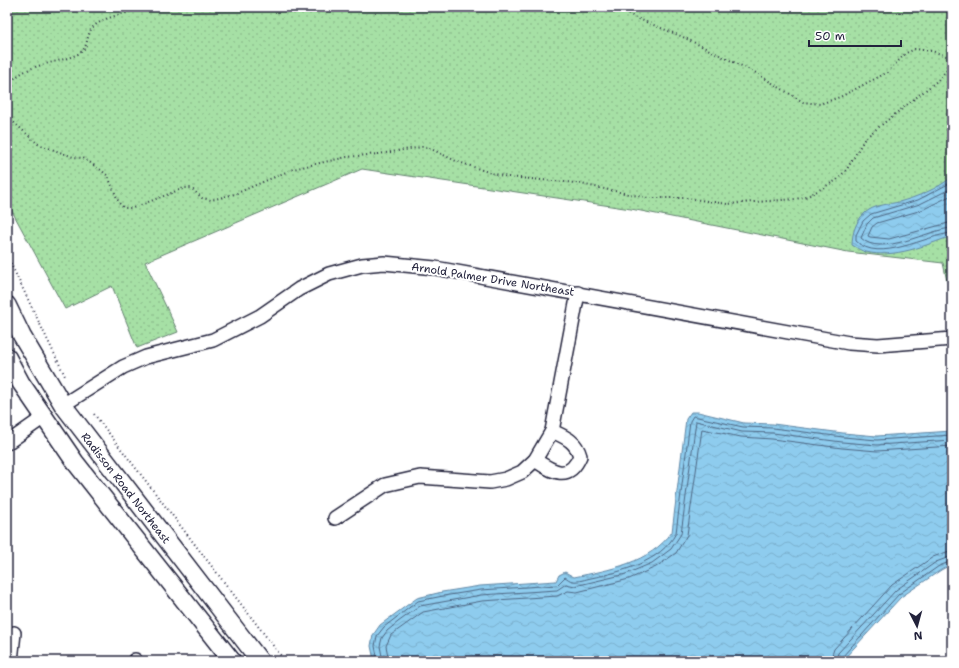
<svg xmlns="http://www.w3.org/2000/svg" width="959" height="668" viewBox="0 0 959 668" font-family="'Shantell Sans',sans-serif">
<defs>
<pattern id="grass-dots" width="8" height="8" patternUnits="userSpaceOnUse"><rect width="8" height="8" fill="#a6e0a5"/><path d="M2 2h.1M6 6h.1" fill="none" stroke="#8fc08f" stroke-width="1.8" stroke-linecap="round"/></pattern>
<pattern id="water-waves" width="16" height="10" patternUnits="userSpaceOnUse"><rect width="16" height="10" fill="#8eccee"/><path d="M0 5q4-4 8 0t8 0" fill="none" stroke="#7aafcd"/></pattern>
</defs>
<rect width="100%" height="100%" fill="#fff"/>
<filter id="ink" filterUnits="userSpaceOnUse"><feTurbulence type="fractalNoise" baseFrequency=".025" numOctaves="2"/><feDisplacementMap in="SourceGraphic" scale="8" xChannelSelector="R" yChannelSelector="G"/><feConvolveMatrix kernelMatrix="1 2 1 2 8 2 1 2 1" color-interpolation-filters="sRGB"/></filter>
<g filter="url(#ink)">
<path fill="url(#grass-dots)" stroke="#648170" d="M7 7H952V304L943 263 848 252 631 209 362 169 145 262 178 332 137 348 112 286 65 309 7 202Z"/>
<g fill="url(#water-waves)" stroke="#6388a6">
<path d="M952 177V236C926 245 894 259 866 252 861 251 856 247 852 245 852 232 857 217 869 210 877 205 889 204 899 202 917 197 937 189 952 177Z"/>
<path d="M691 412H698L744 423 773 424 843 433 877 436 952 431V564L941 570 901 597 842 661 374 660 371 646 373 635 380 625 417 598 442 592 480 586 556 581 559 575 565 572 574 577C609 570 650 563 672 532L686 419Z"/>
</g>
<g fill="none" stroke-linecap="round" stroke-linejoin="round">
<g stroke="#4d6683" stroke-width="1">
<path d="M952 182 918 200 871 214 863 221 856 235V241C879 264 926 235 952 233"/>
<path d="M952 188 920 204 873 218 867 224 861 238C881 258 929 229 952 228"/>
<path d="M952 195 922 210 877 223 872 227 868 236 870 237 889 239 952 222"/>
<path d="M378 661 375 646 377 636 384 627 418 601 443 596 481 590 557 585 565 577C567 578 570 581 573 581 578 582 586 579 591 578 621 572 661 562 676 533L690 421 693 416 743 427 773 428 843 437 877 440 952 435"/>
<path d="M383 661 380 646 382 638 387 631 398 622 420 606 481 595 557 590 566 584 575 586 626 574 652 563 671 549 681 534 696 421 742 432 773 433 842 442 877 445 952 440"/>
<path d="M389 661 386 646 391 635 423 612 482 601 557 596 568 591 577 592 629 579 656 567 676 553 687 535 702 429 741 437 772 439 842 448 877 451 952 446"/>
<path d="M830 661 834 649 892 585 933 557 952 550"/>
<path d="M836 661 838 653 896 590 936 562 952 556"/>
<path d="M841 661 842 657 899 594 939 566 952 561"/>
</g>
<defs>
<g id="minor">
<path d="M63 405 123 367 146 357 213 340 260 316 299 289 329 274 362 265 384 263 435 268 849 343 878 345 952 339"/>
<path d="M7 443 44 417"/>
<path d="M535 460C553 472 569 482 580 456 576 441 565 437 552 431"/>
<path d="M335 518 385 485 420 477 490 482 506 479 522 472 535 460 552 431 578 293"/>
<path d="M11 661 14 633"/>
<path d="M135 661V660"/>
</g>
<g id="major">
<path d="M7 305 22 336 63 405 260 661"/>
<path d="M7 357 21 383 75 462 232 661"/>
</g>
</defs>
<use href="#minor" stroke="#22223b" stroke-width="16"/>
<use href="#major" stroke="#22223b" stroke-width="20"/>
<g stroke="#22223b" stroke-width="2" stroke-dasharray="1 3" stroke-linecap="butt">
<path d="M618 7 634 17 683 37 756 73 803 102 820 104 840 97 888 72 906 53 915 49 932 51 952 58"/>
<path d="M7 88C21 63 55 65 78 54 90 48 85 34 94 26 108 15 128 14 143 7"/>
<path d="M7 113 10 119 38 144 73 157 83 158 101 170 108 176 119 203 124 208H133L184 188H191L202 198 211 200 235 194 293 169 347 157 379 154 422 147 431 149 456 161 491 173 508 177 576 183 648 198H687L727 204 796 199 808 196 837 180 847 169 865 138 937 81 952 64"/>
<path d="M7 256 66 378"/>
<path d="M94 414 285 661"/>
</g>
<use href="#minor" stroke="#fff" stroke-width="13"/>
<use href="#major" stroke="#fff" stroke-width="17"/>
</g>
</g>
<g text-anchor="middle" stroke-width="4" stroke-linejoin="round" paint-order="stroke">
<g font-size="11" fill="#22223b" stroke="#fff">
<text transform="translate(493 279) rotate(9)" y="4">Arnold Palmer Drive Northeast</text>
<text transform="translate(126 488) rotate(52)" y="4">Radisson Road Northeast</text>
</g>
</g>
<rect width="959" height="668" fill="none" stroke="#fff" stroke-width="24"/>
<rect x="12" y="12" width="935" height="644" fill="none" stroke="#22223b" stroke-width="1.5" filter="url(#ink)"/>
<g transform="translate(917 626) rotate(174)" stroke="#ffffff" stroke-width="3" paint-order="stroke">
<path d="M0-3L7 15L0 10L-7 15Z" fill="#22223b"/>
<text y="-6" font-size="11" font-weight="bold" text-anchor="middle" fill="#22223b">N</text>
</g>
<path d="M809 40v6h92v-6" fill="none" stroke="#22223b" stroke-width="2"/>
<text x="815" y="40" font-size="12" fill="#22223b" stroke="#ffffff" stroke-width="3" paint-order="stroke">50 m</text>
</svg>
